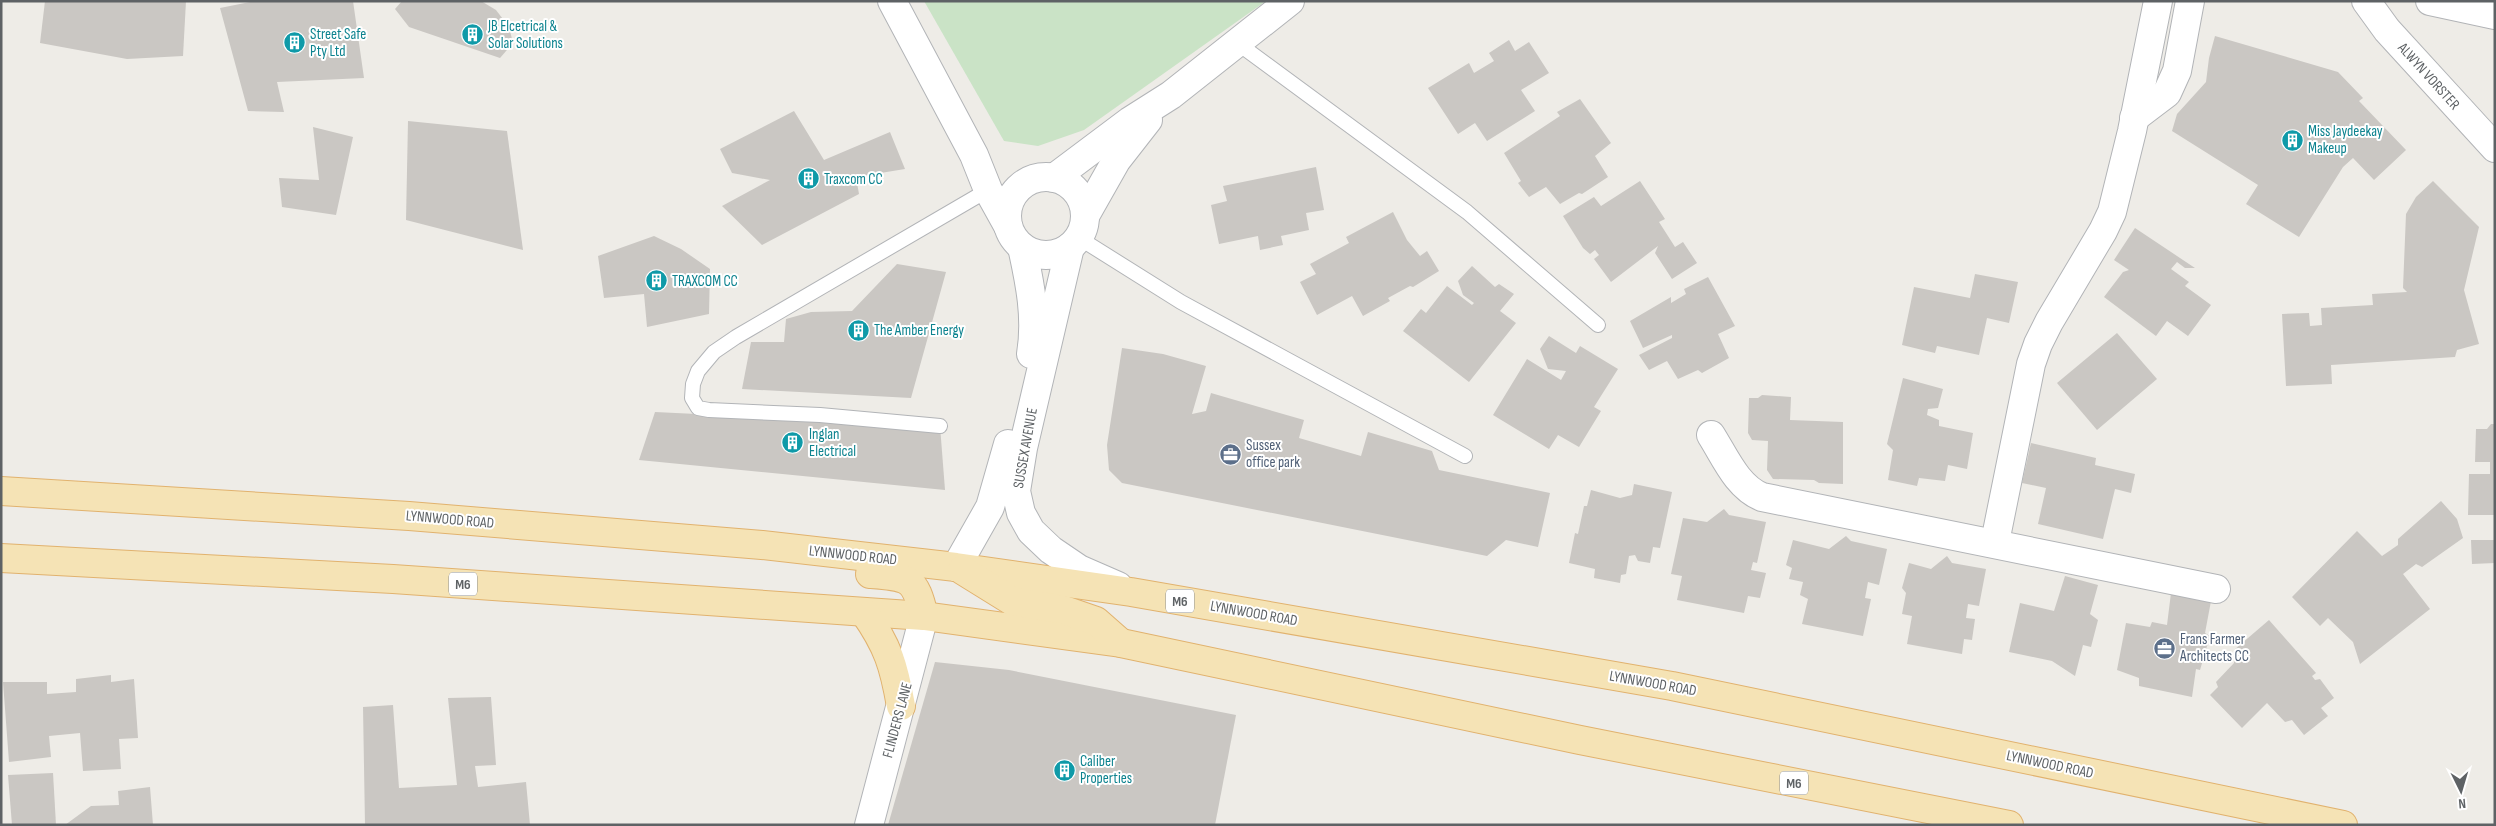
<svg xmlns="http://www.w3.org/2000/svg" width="2496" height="826" viewBox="0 0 2496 826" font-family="'Sofia Sans Condensed',sans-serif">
<rect width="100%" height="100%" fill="#eeece7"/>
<path fill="#cae3c6" d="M924 1H1266L1084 130 1038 146 1004 141Z"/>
<g fill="#cac7c3">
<path d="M45 1H186L183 56 127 59 40 43Z"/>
<path d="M255 1H353L364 78 277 82 284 112 248 111 220 8Z"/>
<path d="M402 1H481L496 10 509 27 513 43 500 58 409 27 395 9Z"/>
<path d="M2215 36 2338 72 2363 98 2359 101 2406 150 2374 180 2353 158 2343 167 2299 237 2246 204 2258 185 2172 131 2177 114 2206 82 2209 58Z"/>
<path d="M1509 40 1515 51 1529 42 1549 73 1521 90 1535 111 1487 141 1475 123 1458 134 1428 88 1469 63 1474 73 1494 61 1489 53Z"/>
<path d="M1580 99 1611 143 1595 156 1608 177 1582 194 1579 193 1560 204 1546 187 1529 197 1518 183 1521 181 1504 153 1560 116 1557 112Z"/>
<path d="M794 111 824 160 890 132 905 169 856 177 859 194 762 245 722 206 770 180 732 173 720 149Z"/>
<path d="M408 121 507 131 523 250 406 220Z"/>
<path d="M313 127 353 137 336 215 282 207 279 178 319 180Z"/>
<path d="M1316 167 1324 210 1306 213 1309 230 1281 236 1283 245 1260 250 1258 236 1219 244 1211 205 1227 201 1223 186Z"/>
<path d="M1640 181 1665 219 1659 222 1675 247 1683 242 1697 263 1672 279 1655 253 1658 246 1611 282 1594 259 1599 255 1595 250 1590 254 1583 248 1563 216 1594 197 1601 206Z"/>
<path d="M2433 181 2479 227 2464 290 2479 344 2457 350 2455 357 2331 365 2332 384 2286 386 2282 314 2309 313 2310 326 2322 325 2321 308 2373 305 2372 294 2407 292 2403 288 2406 214 2416 197Z"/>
<path d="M1393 212 1407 240 1420 256 1427 251 1439 271 1413 287 1410 286 1388 298 1390 301 1363 316 1352 296 1317 315 1300 282 1316 274 1310 264 1349 243 1346 237Z"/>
<path d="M2135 228 2195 268H2185L2177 262 2171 269 2189 282 2185 286 2211 305 2188 336 2167 321 2156 336 2104 297 2123 272 2129 270 2114 260Z"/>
<path d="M654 236 681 249 710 269 709 314 647 327 644 294 604 298 598 256Z"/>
<path d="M897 264 946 272 911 398 742 389 751 342H784L786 319 811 312 852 311Z"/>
<path d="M1472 266 1495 287 1499 284 1514 294 1500 311 1516 323 1469 382 1403 331 1421 309 1426 313 1447 286 1472 305 1474 303 1463 295 1458 281Z"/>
<path d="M1975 274 2018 282 2009 323 1987 318 1979 355 1937 346 1935 353 1902 345 1914 287 1970 298Z"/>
<path d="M1708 277 1735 326 1718 334 1729 358 1702 373 1698 370 1678 379 1667 361 1649 370 1639 355 1672 338V335L1643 348 1630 321 1671 297V303L1686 294 1684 289Z"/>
<path d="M2117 333 2157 379 2097 430 2057 383Z"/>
<path d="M1549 336 1576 353 1580 346 1618 369 1594 407 1601 411 1579 447 1558 435 1549 449 1493 415 1527 359 1561 380 1566 371 1548 369 1540 349Z"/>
<path d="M1122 348 1163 354 1206 366 1192 414 1206 411 1211 393 1304 420 1299 438 1361 456 1368 432 1432 451 1439 470 1550 493 1538 547 1506 540 1487 556 1122 483 1109 470 1107 445Z"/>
<path d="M1903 378 1943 389 1938 408 1928 409 1927 415 1939 420V426L1973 433 1967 469 1948 465 1945 481 1919 478 1917 486 1888 480 1893 450 1887 444Z"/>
<path d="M1762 395 1791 397 1790 420 1843 422V484L1819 483 1814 480 1773 479 1767 470 1768 441 1752 440 1748 433 1749 398H1758Z"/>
<path d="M655 412 940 426 945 490 639 460Z"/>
<path d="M2491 424H2495V515H2468L2469 474H2490V462H2475L2476 429H2487Z"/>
<path d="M2031 443 2096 458 2095 465 2135 474 2131 493 2115 489 2103 539 2038 524 2046 488 2022 483Z"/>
<path d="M1634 484 1672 492 1660 548 1653 547 1650 563 1638 561 1635 555 1629 556 1626 574 1621 575 1620 583 1594 578 1595 569 1569 563 1575 533 1578 534 1584 506H1587L1591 490 1620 498 1632 495Z"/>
<path d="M2441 501 2457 519 2463 538 2422 567 2416 564 2403 574 2430 609 2360 664 2353 642 2328 618 2320 626 2292 597 2357 531 2382 556 2398 545V539Z"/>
<path d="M1724 509 1729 515 1766 522 1757 563 1753 562 1751 570 1766 573 1760 598 1748 596 1744 613 1677 600 1682 576 1671 574 1683 518 1707 522Z"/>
<path d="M1846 536 1851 541 1887 549 1879 585 1868 582 1865 598 1871 599 1863 636 1802 624 1808 599 1800 595 1803 582 1789 579 1792 568 1786 565 1793 540 1829 549Z"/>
<path d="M2471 540H2495V563L2472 564Z"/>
<path d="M1947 556 1952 563 1986 569 1979 606 1968 604 1966 618 1975 619 1972 640 1964 639 1962 654 1907 644 1912 616 1902 614 1906 593 1902 588 1909 563 1931 569Z"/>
<path d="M2065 576 2098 585 2090 614 2098 620 2091 647 2083 645 2075 676 2052 661 2009 652 2020 603 2054 611Z"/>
<path d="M2171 593 2211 601 2205 633 2210 636 2200 670 2196 669 2192 697 2139 686V678L2117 670 2126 623 2150 627 2152 622 2167 625Z"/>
<path d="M2269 620 2316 673 2312 676 2315 680 2320 679 2334 698 2321 708 2328 716 2304 735 2292 720 2285 722 2267 703 2242 728 2210 695 2218 687 2216 682 2234 663V650Z"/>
<path d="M935 662 1009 670 1236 715 1215 825H888Z"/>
<path d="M111 675V682L134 679 138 738 119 739 121 769 83 771 80 733 49 736 51 757 9 762 3 682H47V694L76 692V679Z"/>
<path d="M491 697 496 765 475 766 478 787 526 782 530 825H365L363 707 393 705 399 788 457 785 448 698Z"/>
<path d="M53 773 56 825H12L8 775Z"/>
<path d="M150 787 153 825H65L91 806 119 805 118 791Z"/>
</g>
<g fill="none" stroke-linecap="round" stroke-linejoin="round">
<defs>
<g id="lane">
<path d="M1236 42 1467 212 1598 325"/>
<path d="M1079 238 1181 302 1465 456"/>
<path d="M940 426 820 415 709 410 698 408 692 398 693 384 698 371 714 352 736 337 988 190"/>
</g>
<g id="street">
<path d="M892 1 974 155 988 190 1008 226"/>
<path d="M2366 1 2387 30 2495 148"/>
<path d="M2430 1 2495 15"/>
<path d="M2134 118 2167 93 2177 71 2190 1"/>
<circle cx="1046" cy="216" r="39"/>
<path d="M1054 178 1130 121 1171 95 1290 1"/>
<path d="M1086 214 1116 161 1148 120"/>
<path d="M1022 247C1030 283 1037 318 1031 354"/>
<path d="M1070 247 1023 448 1016 491 1021 513 1031 531 1051 550 1079 569 1118 586"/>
<path d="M1711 435C1725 457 1737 487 1762 497L2216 589"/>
<path d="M1995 542 2031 364 2038 344 2049 322 2103 231 2112 212 2132 131 2158 1"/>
<path d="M956 567 990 507 1008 444"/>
<path d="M869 825 924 616"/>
</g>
<g id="primary">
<path d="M1 491 409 516 762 545 956 567 1131 592 1672 686 2343 825"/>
<path d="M1 558 393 579 924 616 1121 643 1580 740 2009 825"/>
<path d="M962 570 1012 601 1064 610 1096 621 1121 643"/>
<path d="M870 574C909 577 915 577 924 616"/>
<path d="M864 612C888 646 894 666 901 706"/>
</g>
</defs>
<use href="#lane" stroke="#b2b4b7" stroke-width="16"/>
<use href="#street" stroke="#b2b4b7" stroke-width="30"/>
<use href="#primary" stroke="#e1b26e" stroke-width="30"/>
<use href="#lane" stroke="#fff" stroke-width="14"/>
<use href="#street" stroke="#fff" stroke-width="28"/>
<use href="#primary" stroke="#f5e3b5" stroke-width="28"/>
</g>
<defs>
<symbol id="building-disc" viewBox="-11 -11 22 22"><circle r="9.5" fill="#0f9aa8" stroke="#fff"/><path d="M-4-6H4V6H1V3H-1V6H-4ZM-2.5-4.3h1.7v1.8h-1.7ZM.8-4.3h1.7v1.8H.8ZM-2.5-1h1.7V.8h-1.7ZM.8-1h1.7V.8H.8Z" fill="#fff"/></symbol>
<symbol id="office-disc" viewBox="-11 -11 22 22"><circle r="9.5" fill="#5c6f8a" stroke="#fff"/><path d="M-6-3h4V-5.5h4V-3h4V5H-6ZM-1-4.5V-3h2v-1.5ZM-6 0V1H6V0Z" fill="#fff"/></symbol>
</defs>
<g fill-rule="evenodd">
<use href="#building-disc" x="460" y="22" width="25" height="25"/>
<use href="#building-disc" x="282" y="30" width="25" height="25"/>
<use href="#building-disc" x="2280" y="128" width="25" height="25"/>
<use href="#building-disc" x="796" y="166" width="25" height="25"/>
<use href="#building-disc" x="644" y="268" width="25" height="25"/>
<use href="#building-disc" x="846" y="318" width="25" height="25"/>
<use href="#building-disc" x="780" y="430" width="25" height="25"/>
<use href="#office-disc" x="1218" y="442" width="25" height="25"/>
<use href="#office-disc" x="2152" y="636" width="25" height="25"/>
<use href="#building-disc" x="1052" y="758" width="25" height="25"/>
</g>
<g text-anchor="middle" stroke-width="4" stroke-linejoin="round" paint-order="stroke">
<g fill="#fff" stroke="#8e9193" stroke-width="1">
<rect x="449" y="572.5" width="28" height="23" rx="4"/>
<rect x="1166" y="589.5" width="28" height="23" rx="4"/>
<rect x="1780" y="771.5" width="28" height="23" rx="4"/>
</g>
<g font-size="14" font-weight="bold" fill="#5e6265">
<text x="463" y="589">M6</text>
<text x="1180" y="606">M6</text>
<text x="1794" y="788">M6</text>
</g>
<g font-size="15" fill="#0d838f" stroke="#fff" text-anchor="start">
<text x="488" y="31">JB Elcetrical &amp;<tspan x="488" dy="17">Solar Solutions</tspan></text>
<text x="310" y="39">Street Safe<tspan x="310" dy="17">Pty Ltd</tspan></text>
<text x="2308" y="136">Miss Jaydeekay<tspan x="2308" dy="17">Makeup</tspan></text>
<text x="824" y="184">Traxcom CC</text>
<text x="672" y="286">TRAXCOM CC</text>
<text x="874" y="335">The Amber Energy</text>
<text x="809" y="439">Inglan<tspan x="809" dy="17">Electrical</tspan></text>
<text x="1080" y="766">Caliber<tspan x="1080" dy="17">Properties</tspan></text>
</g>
<g font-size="15" fill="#5e6265" stroke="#fff">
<text transform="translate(2429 76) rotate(48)" y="5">ALWYN VORSTER</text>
<text transform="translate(1025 448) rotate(-80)" y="5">SUSSEX AVENUE</text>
<text transform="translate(450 519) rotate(5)" y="5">LYNNWOOD ROAD</text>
<text transform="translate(853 555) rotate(6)" y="5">LYNNWOOD ROAD</text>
<text transform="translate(1254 613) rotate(10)" y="5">LYNNWOOD ROAD</text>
<text transform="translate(1653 683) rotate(10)" y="5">LYNNWOOD ROAD</text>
<text transform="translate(897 720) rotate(-75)" y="5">FLINDERS LANE</text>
<text transform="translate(2050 764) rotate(12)" y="5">LYNNWOOD ROAD</text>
</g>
<g font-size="15" fill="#4e5e75" stroke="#fff" text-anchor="start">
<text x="1246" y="450">Sussex<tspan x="1246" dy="17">office park</tspan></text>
<text x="2180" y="644">Frans Farmer<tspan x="2180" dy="17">Architects CC</tspan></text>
</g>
</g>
<rect width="2496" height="826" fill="none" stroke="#5e6265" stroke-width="5"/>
<g transform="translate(2461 791) rotate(175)" stroke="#ffffff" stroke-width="4" paint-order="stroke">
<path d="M0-4L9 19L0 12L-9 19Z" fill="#5e6265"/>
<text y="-8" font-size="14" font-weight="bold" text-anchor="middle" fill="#5e6265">N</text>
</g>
</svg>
